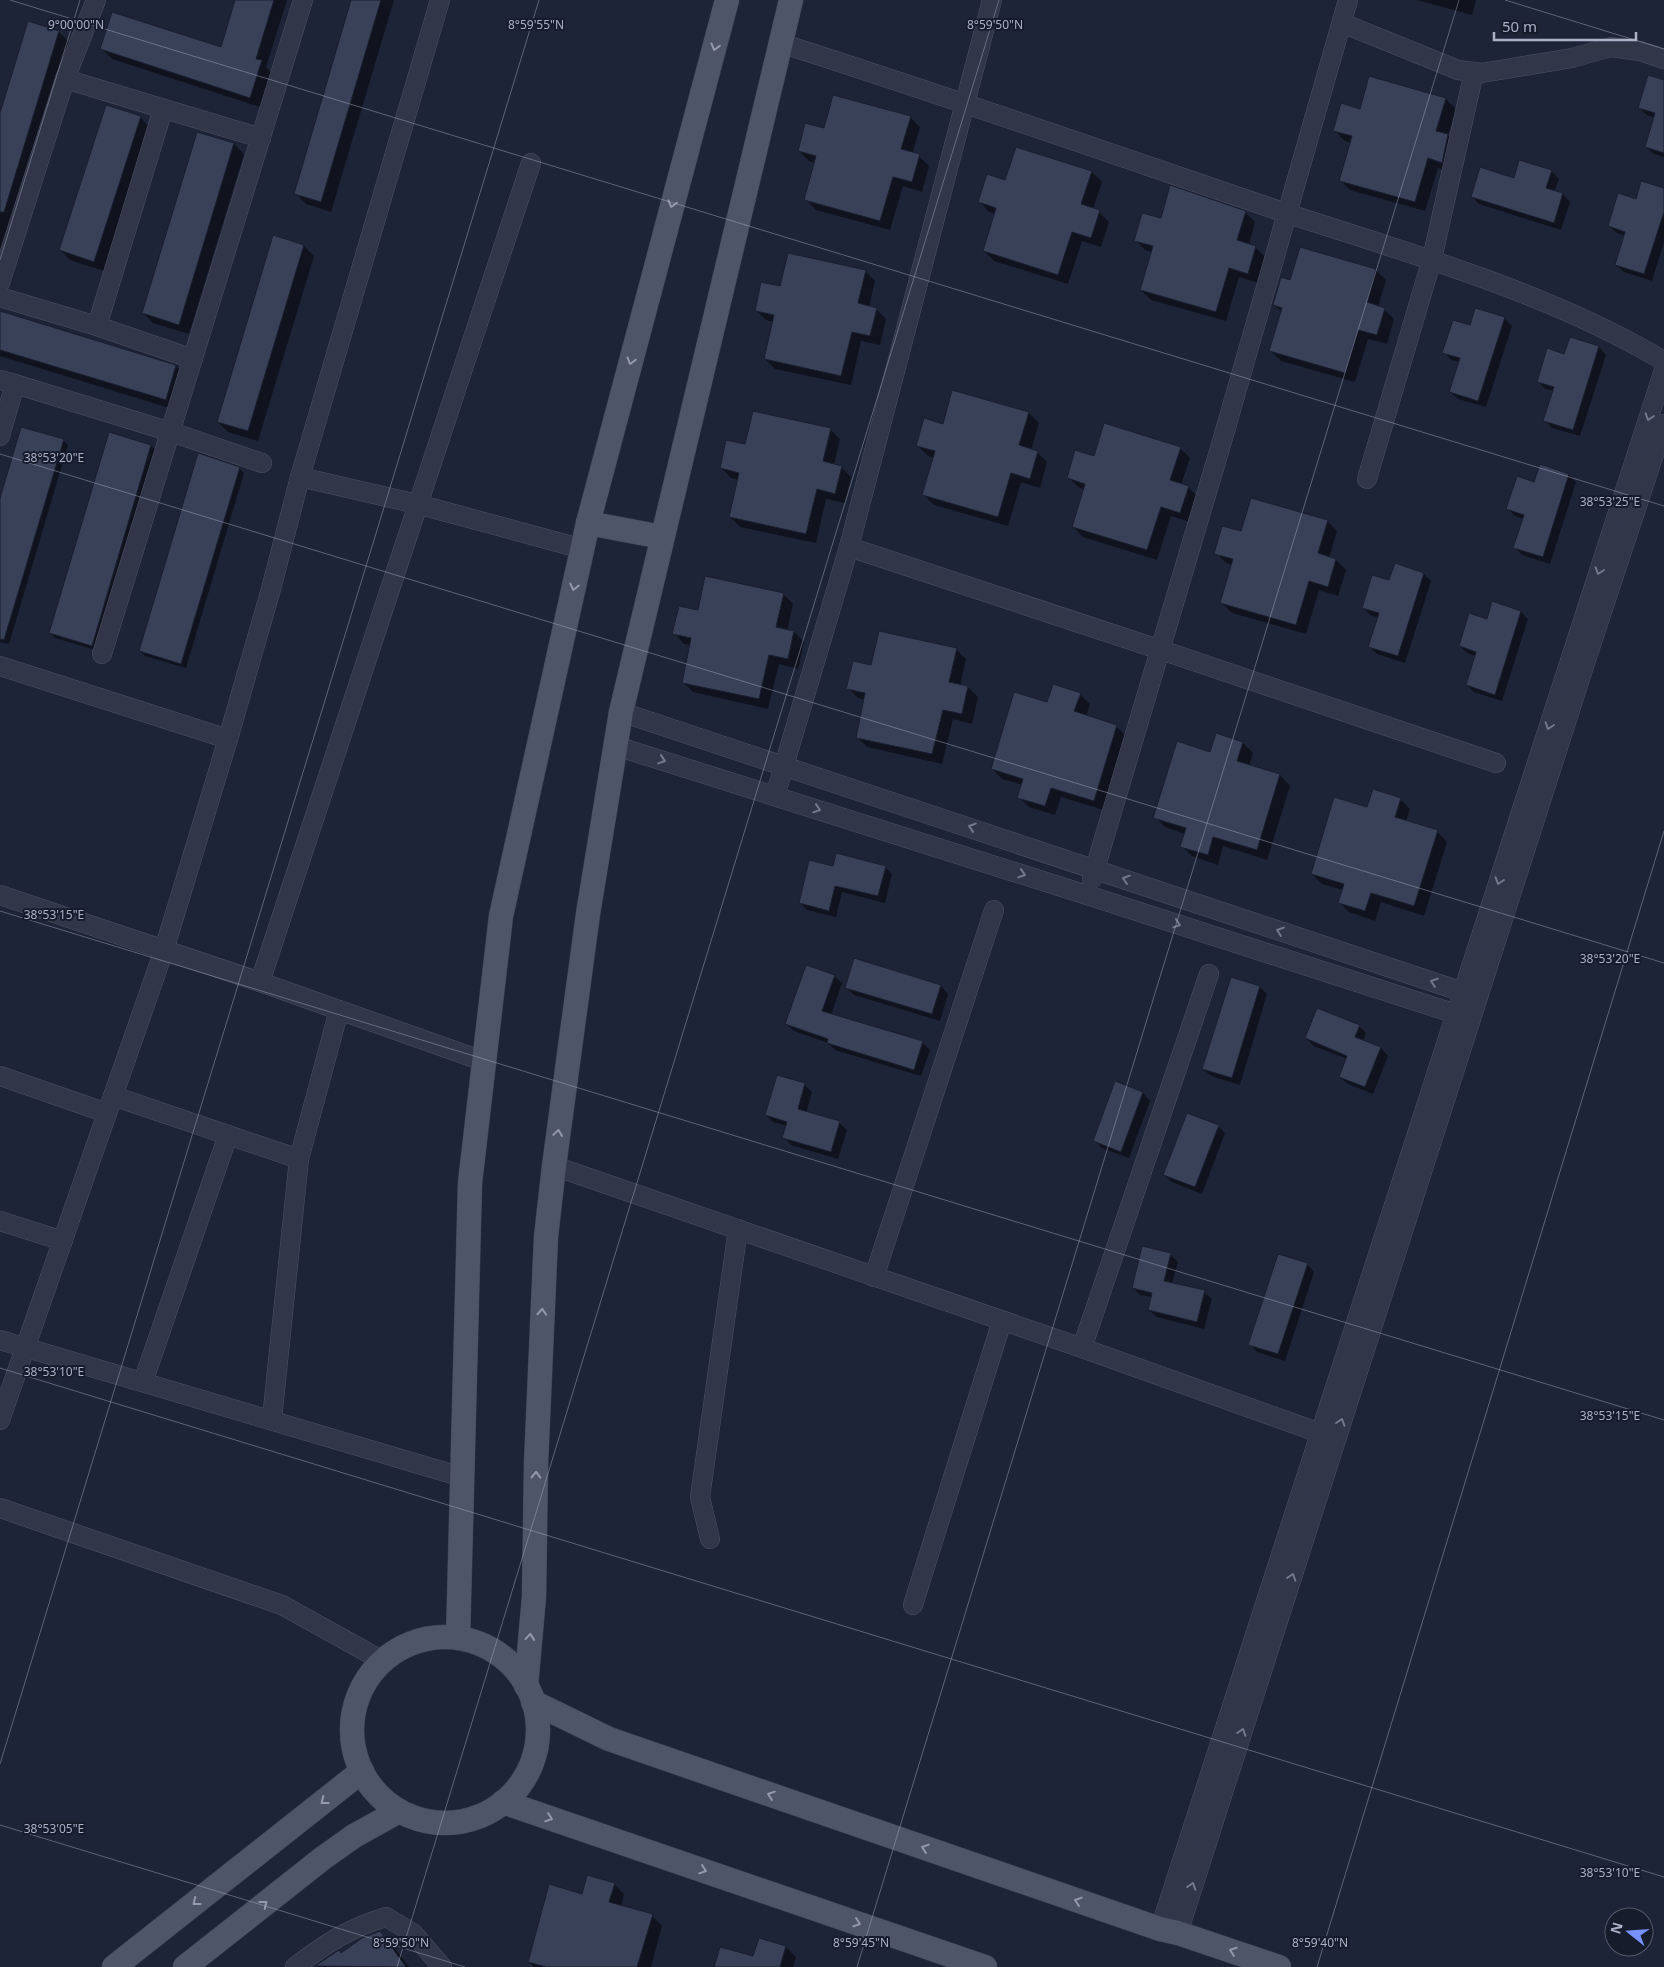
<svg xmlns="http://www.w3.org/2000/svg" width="1664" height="1967" viewBox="0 0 1664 1967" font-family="'Noto Sans',sans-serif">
<rect width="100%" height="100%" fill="#1e2438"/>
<g fill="#0007">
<path d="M237 0H287L266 67 271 72 260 107 112 59 102 49H222Z"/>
<path d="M353 0H394L331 212 306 204 296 194Z"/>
<path d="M1417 0H1476L1472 15Z"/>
<path d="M59 32 69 42 0 266V117Z"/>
<path d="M1664 81V157L1654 154 1646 147 1655 118 1647 115 1639 108Z"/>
<path d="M1446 99 1456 109 1448 135 1458 146 1452 172 1438 168 1425 211 1350 190 1340 180 1351 143 1345 141 1335 131 1360 110Z"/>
<path d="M140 117 150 128 104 271 70 260 60 250Z"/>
<path d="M910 117 920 127 912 154 919 156 929 166 922 192 903 186 890 230 816 210 806 200 816 163 809 161 799 151 825 130Z"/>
<path d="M198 134 234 144 244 154 189 334 153 323 143 313Z"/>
<path d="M1551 171 1559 179 1554 192 1563 194 1570 202 1561 230 1479 204 1472 196 1514 179Z"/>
<path d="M1092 172 1102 182 1093 209 1099 212 1109 222 1101 247 1082 241 1068 284 994 261 984 251 996 214 989 212 979 201Z"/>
<path d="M1664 190V242L1652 281 1624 272 1616 265 1625 236 1617 233 1609 226 1637 200Z"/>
<path d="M1245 212 1255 222 1249 245 1255 247 1265 257 1258 283 1239 277 1226 321 1151 300 1141 290 1152 252 1145 250 1135 240 1161 220Z"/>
<path d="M304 246 314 256 258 441 228 432 218 422Z"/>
<path d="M1300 248 1376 270 1386 280 1378 307 1384 309 1394 319 1387 344 1368 339 1355 382 1281 361 1271 351 1282 312 1274 305 1291 281Z"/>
<path d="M865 271 875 281 869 307 876 309 886 319 880 345 861 341 851 385 775 369 765 359 774 322 766 320 756 310 781 288Z"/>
<path d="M0 312 176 366 186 376 176 410 0 356Z"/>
<path d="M1504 318 1512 326 1486 407 1458 399 1450 392 1460 362 1451 360 1444 352 1471 327Z"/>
<path d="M1571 338 1599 347 1606 355 1580 436 1552 428 1545 420 1554 391 1545 389 1538 381 1565 356Z"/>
<path d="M1029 413 1039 423 1031 450 1037 452 1047 462 1040 488 1021 482 1008 526 934 505 924 495 934 458 928 456 918 446 943 425Z"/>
<path d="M830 429 840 439 834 465 841 467 851 477 845 503 826 499 816 543 740 527 730 517 739 480 731 478 721 468 746 446Z"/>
<path d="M110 434 151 446 156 450 96 650 55 638 50 633Z"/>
<path d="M63 440 68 445 9 644 0 642V503Z"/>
<path d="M1180 448 1190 458 1181 485 1188 487 1198 497 1190 522 1171 516 1157 560 1083 537 1073 527 1085 490 1078 487 1068 477 1095 458Z"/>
<path d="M239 468 244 473 186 668 145 656 140 651Z"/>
<path d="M1569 475 1576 482 1550 564 1522 555 1515 548 1524 519 1515 516 1508 509 1535 483Z"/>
<path d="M1327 521 1337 531 1329 558 1336 560 1346 570 1338 596 1319 590 1306 634 1232 613 1222 603 1233 565 1226 563 1216 553 1242 533Z"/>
<path d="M1424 574 1431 581 1405 663 1377 654 1370 647 1379 618 1370 615 1363 607 1390 582Z"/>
<path d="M783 594 793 604 787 631 794 632 804 642 798 669 779 664 768 709 693 692 683 682 691 645 684 644 674 633 699 611Z"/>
<path d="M1493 603 1521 612 1528 619 1502 701 1474 692 1467 685 1476 656 1467 653 1460 646 1487 620Z"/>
<path d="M956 649 966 659 960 686 968 687 978 697 972 724 953 719 942 764 867 747 857 737 865 700 858 698 848 688 872 666Z"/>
<path d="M1080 694 1090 704 1086 716 1117 727 1127 737 1104 810 1061 797 1055 815 1029 807 1019 797 1023 785 1002 779 992 769 1048 704Z"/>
<path d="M1217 735 1243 743 1253 753 1249 766 1280 775 1290 786 1267 860 1223 846 1218 865 1192 856 1182 846 1185 834 1165 827 1155 817 1211 753Z"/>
<path d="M1400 799 1410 809 1406 821 1437 831 1447 842 1424 916 1381 902 1375 921 1349 912 1339 902 1343 890 1322 884 1312 874 1368 809Z"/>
<path d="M885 867 892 874 885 903 842 892 836 917 807 910 800 903 834 868Z"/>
<path d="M855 960 941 986 948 994 940 1021 854 995 846 987Z"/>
<path d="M834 976 842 983 831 1015 922 1042 930 1050 921 1076 835 1050 828 1043 794 1031 787 1024Z"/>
<path d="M1231 978 1260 987 1267 994 1240 1085 1211 1076 1203 1069Z"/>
<path d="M1359 1026 1366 1033 1363 1041 1381 1048 1388 1056 1373 1094 1348 1084 1340 1077 1347 1059 1314 1046 1306 1038Z"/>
<path d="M778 1076 805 1085 812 1092 806 1113 839 1123 847 1130 838 1159 791 1145 784 1137 787 1126 773 1122 766 1115Z"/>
<path d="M1116 1083 1143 1093 1150 1101 1129 1158 1102 1148 1094 1140Z"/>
<path d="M1218 1126 1225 1133 1202 1194 1172 1182 1164 1175Z"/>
<path d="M1170 1254 1178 1262 1172 1284 1204 1292 1212 1299 1204 1329 1157 1317 1149 1310 1152 1297 1140 1295 1133 1287Z"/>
<path d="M1307 1264 1314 1272 1285 1361 1257 1352 1250 1344Z"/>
<path d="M614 1884 624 1894 621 1906 652 1916 662 1926 651 1967H534L529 1962 583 1895Z"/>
<path d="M380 1932 390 1942 409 1967H316L334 1955H341Z"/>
<path d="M786 1947 796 1957 793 1967H716L754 1958Z"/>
</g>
<g fill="#394159" stroke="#191e2f">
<path d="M235 0H274L256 59 262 60 250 98 100 49 112 12 221 47Z"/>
<path d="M351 0H381L321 202 294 194Z"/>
<path d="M28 21 59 31 4 212H0V113Z"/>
<path d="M1648 75 1664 80V153L1645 147 1655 113 1638 108Z"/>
<path d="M1369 76 1446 98 1436 131 1448 134 1442 163 1428 158 1415 202 1339 181 1352 136 1333 131 1341 103 1360 109Z"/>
<path d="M833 95 911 116 901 149 920 154 912 182 893 177 880 221 804 200 816 156 798 151 805 123 824 128Z"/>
<path d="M106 105 141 116 94 262 59 250Z"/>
<path d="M197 132 234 143 179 325 142 313Z"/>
<path d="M1016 147 1092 171 1081 204 1100 210 1091 238 1072 232 1058 275 983 251 996 208 978 202 987 174 1005 180Z"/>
<path d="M1519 160 1552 170 1546 188 1563 193 1554 223 1471 197 1480 167 1514 178Z"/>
<path d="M1641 181 1664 188V212L1644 274 1615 265 1625 232 1608 226 1618 193 1636 199Z"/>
<path d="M1170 185 1246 211 1237 240 1256 246 1248 274 1229 268 1216 312 1140 290 1153 246 1134 241 1142 213 1161 218Z"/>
<path d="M273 235 304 245 248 431 217 422Z"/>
<path d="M1300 247 1376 269 1367 302 1385 308 1377 335 1358 330 1345 373 1269 351 1282 308 1273 305 1281 277 1290 280Z"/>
<path d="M788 253 866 270 858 303 877 308 870 336 852 332 841 376 764 359 774 315 755 311 761 282 780 286Z"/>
<path d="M1475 308 1505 317 1478 401 1449 392 1460 358 1442 353 1453 320 1470 325Z"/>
<path d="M0 311 176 365 166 400 0 350Z"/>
<path d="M1570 337 1599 346 1573 430 1543 421 1554 387 1537 382 1547 348 1564 354Z"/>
<path d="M952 390 1029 412 1019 445 1038 451 1030 479 1011 473 998 517 922 495 935 451 916 446 924 418 943 424Z"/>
<path d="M753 411 831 428 823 461 842 466 835 494 817 489 806 534 729 517 739 473 720 468 726 440 745 444Z"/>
<path d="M1104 423 1181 447 1170 480 1189 486 1180 513 1161 507 1147 550 1072 527 1085 484 1067 478 1075 450 1094 456Z"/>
<path d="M21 427 64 439 4 640 0 639V498Z"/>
<path d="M109 432 151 445 92 646 49 633Z"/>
<path d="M198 453 240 467 181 664 139 651Z"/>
<path d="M1540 464 1569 474 1543 557 1513 548 1524 515 1506 509 1517 476 1534 482Z"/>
<path d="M1251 498 1328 520 1318 553 1336 559 1328 587 1309 581 1296 625 1220 603 1233 559 1214 554 1222 526 1241 531Z"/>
<path d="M1395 563 1424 573 1398 656 1368 647 1379 613 1362 608 1372 575 1389 580Z"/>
<path d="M705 576 784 593 776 627 794 631 788 659 769 655 759 699 682 683 691 638 672 634 679 606 698 610Z"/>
<path d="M1492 601 1521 611 1495 695 1466 685 1476 652 1459 646 1469 613 1487 619Z"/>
<path d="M879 631 957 648 949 682 968 686 962 714 943 710 932 754 856 738 865 693 846 689 853 661 871 665Z"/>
<path d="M1053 684 1081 693 1074 711 1117 725 1094 801 1051 788 1045 806 1017 798 1023 779 991 769 1014 692 1047 702Z"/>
<path d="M1216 733 1243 742 1237 761 1280 774 1257 850 1213 837 1208 855 1180 847 1186 828 1153 818 1177 741 1210 752Z"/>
<path d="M1373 789 1401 798 1395 817 1438 830 1414 906 1371 893 1365 911 1338 903 1344 884 1311 874 1334 797 1367 807Z"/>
<path d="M836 853 886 866 878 896 835 886 829 911 799 903 809 860 833 866Z"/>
<path d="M854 958 941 985 932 1014 845 988Z"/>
<path d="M806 965 835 975 822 1011 923 1041 914 1070 827 1043 828 1039 785 1024Z"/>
<path d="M1231 977 1260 986 1232 1078 1202 1069Z"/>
<path d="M1317 1008 1360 1025 1355 1037 1381 1047 1365 1087 1339 1077 1347 1056 1305 1038Z"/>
<path d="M777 1075 805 1083 798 1109 840 1121 831 1152 782 1138 787 1122 765 1115Z"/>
<path d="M1115 1081 1143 1092 1121 1152 1093 1141Z"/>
<path d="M1187 1113 1219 1125 1195 1187 1163 1175Z"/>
<path d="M1142 1246 1171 1253 1164 1281 1205 1290 1197 1322 1148 1310 1152 1293 1132 1288Z"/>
<path d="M1278 1254 1308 1263 1278 1354 1248 1345Z"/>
<path d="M587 1875 615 1883 609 1902 653 1914 637 1967H546L528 1962 549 1884 582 1894Z"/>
<path d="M380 1931 406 1967 315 1966 339 1950 341 1953 362 1938Z"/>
<path d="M759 1938 786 1946 780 1967H714L720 1947 753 1956Z"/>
</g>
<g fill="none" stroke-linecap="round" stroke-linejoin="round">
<defs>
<g id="minor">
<path d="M1342 23 1458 70 1482 73 1572 58 1611 47 1640 51 1664 59"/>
<path d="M780 43C950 97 1118 156 1286 213 1414 255 1548 292 1664 361"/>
<path d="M65 79 261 138"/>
<path d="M0 283 65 79 96 0"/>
<path d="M0 297 97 326 163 109"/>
<path d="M97 326 193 359"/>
<path d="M0 380 15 384 0 436"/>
<path d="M15 384 171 432 262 463"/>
<path d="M300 477 417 504 583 549"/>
<path d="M1367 479 1432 259 1474 72"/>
<path d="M849 547 1161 650 1496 763"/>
<path d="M102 654 303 0"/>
<path d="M0 666 228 739"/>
<path d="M616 746 1087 895 1456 1014 1475 1005 1463 992 621 712"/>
<path d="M775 796 849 547 992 0"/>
<path d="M1092 879 1223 438 1348 0"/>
<path d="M0 895 260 982 483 1061"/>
<path d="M260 982 531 163"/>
<path d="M0 1076 107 1113"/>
<path d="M113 1096 299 1159"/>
<path d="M554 1166 1082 1348 1320 1433"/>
<path d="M0 1221 63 1241"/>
<path d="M874 1277 994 910"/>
<path d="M0 1340 462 1477"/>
<path d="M1082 1348 1209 974"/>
<path d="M143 1382 228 1135"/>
<path d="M272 1419 299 1159 339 1010"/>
<path d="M0 1420 164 950 228 739 271 589 300 477 440 0"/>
<path d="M0 1508 282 1605 383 1661"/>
<path d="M710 1539 700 1497 738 1229"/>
<path d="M913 1605 1002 1321"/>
<path d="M1160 1929 1664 370"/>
<path d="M1178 1933 1587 657 1664 424"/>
<path d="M295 1967C325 1944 349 1928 386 1917L413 1933 442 1967"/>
</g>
<g id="major">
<path d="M588 523 662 537"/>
<circle cx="445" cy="1730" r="93"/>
<path d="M458 1638 470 1183 501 916 588 523 727 0"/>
<path d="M526 1686 534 1597 536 1464 546 1237 554 1166 588 914 621 712 791 0"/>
<path d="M533 1702 609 1739 1160 1929 1178 1933 1279 1967"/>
<path d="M503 1802 985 1967"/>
<path d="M114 1967 362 1771"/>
<path d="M185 1967 323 1858 354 1836 399 1811"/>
</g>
</defs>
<use href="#minor" stroke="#4c5164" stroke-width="20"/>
<use href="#major" stroke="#3b4052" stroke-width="25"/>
<use href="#minor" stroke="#313749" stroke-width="19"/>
<use href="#major" stroke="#4f5569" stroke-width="24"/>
</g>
<defs><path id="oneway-chevron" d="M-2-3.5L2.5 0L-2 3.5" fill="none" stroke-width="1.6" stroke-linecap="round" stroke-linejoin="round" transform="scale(1.25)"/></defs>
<g stroke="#9499af">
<use href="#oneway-chevron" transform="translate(715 47) rotate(105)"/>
<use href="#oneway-chevron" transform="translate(672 204) rotate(105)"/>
<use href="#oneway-chevron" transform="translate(631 361) rotate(105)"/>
<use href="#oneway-chevron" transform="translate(574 587) rotate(103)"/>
<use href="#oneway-chevron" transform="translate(558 1133) rotate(-82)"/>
<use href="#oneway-chevron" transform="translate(542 1312) rotate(-87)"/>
<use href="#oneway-chevron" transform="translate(536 1475) rotate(-89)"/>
<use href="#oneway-chevron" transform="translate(530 1637) rotate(-85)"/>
<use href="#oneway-chevron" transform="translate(771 1795) rotate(-161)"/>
<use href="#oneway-chevron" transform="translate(324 1801) rotate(142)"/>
<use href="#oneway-chevron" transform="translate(549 1818) rotate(19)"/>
<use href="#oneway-chevron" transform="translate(925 1848) rotate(-161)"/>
<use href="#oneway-chevron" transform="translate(703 1870) rotate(19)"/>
<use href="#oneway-chevron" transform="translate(1078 1901) rotate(-161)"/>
<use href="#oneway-chevron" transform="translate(196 1902) rotate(142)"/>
<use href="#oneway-chevron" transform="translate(264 1904) rotate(-38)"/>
<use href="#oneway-chevron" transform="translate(857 1923) rotate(19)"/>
<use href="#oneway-chevron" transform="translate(1233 1951) rotate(-161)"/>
</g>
<g stroke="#747a8e">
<use href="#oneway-chevron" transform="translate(1649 417) rotate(108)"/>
<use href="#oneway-chevron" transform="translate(1599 571) rotate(108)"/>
<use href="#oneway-chevron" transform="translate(1549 726) rotate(108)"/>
<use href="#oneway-chevron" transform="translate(662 760) rotate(18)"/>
<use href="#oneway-chevron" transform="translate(817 809) rotate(18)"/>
<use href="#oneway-chevron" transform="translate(972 827) rotate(-162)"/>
<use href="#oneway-chevron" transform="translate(1022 874) rotate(18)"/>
<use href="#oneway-chevron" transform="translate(1126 879) rotate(-161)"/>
<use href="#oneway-chevron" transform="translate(1499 881) rotate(108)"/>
<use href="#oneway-chevron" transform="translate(1177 924) rotate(18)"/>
<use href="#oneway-chevron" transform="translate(1280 931) rotate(-161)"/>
<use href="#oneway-chevron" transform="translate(1434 982) rotate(-161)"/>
<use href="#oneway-chevron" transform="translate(1341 1422) rotate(-72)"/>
<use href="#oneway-chevron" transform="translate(1292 1577) rotate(-72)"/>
<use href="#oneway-chevron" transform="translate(1242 1732) rotate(-72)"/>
<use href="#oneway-chevron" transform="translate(1192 1886) rotate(-72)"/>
</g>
<path fill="none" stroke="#abb0c6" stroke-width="1" stroke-opacity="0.45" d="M10 0 1664 506M1505 0 1664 49M0 260 80 0M0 454 1664 963M0 911 1664 1420M0 1368 1664 1877M0 1764 539 0M0 1825 465 1967M397 1967 999 0M857 1967 1459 0M1317 1967 1664 831"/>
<g font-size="12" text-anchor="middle" fill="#abb0c6" stroke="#171c2d" stroke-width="4" stroke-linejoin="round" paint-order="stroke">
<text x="76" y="29">9°00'00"N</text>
<text x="536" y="29">8°59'55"N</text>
<text x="995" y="29">8°59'50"N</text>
<text x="54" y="462">38°53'20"E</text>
<text x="1610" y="506">38°53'25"E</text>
<text x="54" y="919">38°53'15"E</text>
<text x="1610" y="963">38°53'20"E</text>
<text x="54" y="1376">38°53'10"E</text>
<text x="1610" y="1420">38°53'15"E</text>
<text x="54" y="1833">38°53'05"E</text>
<text x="1610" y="1877">38°53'10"E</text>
<text x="401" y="1947">8°59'50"N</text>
<text x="861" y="1947">8°59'45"N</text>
<text x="1320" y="1947">8°59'40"N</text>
</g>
<g transform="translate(1629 1932) rotate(287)"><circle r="24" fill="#171c2d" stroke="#52576a"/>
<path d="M0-4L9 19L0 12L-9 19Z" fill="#7792ff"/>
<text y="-8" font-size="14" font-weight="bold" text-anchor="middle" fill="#abb0c6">N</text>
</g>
<path d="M1494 32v8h142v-8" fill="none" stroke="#abb0c6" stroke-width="2.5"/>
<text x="1502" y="32" font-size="15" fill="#abb0c6" stroke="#171c2d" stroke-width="4" paint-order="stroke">50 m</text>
</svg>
